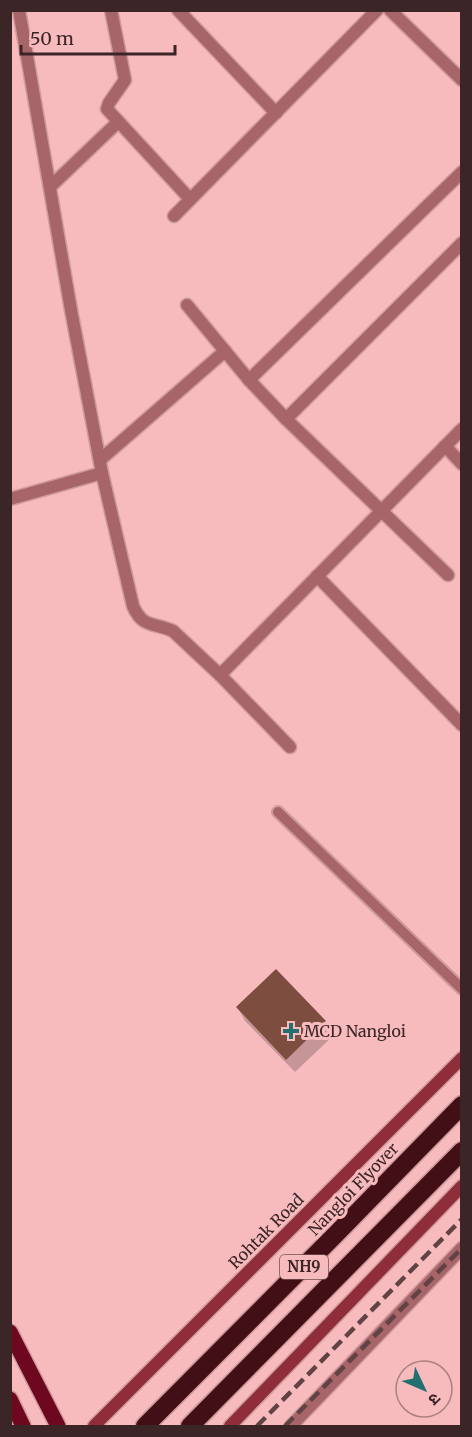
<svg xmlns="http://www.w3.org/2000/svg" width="472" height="1437" viewBox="0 0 472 1437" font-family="Merriweather,'Noto Sans Devanagari',serif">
<rect width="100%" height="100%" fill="#f7bbbd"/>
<path fill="#0003" d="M276 971 325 1022 333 1036 295 1072 245 1021 238 1008Z"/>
<path fill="#7d4d3f" d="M276 969 326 1021 286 1060 236 1007Z"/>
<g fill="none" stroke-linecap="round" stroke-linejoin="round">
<defs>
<path id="lane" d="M278 812 462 989"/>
<g id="street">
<path d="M19 10 71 310 102 473 133 606C143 629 154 622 173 631L220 675"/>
<path d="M111 10 125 80 109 103 107 109 190 199"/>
<path d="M178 10 276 113"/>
<path d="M390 10 462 80"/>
<path d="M50 187 118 122"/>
<path d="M174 216 377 10"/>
<path d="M187 305 249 380 286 419 462 243"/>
<path d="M249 380 462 172"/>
<path d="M286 419 448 575"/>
<path d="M445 446 462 464"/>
<path d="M100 460 225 351"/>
<path d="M10 499 102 473"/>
<path d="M317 576 462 725"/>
<path d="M290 747 220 675 462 429"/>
<path d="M291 1426 462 1248"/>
</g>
<g id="secondary">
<path d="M94 1426 462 1058"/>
<path d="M230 1426 462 1186"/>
</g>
<g id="primary">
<path d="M10 1332 58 1426"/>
<path d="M10 1399 23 1426"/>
</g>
<g id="highway">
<path d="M145 1426 335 1235 462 1105"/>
<path d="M190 1426 462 1151"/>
</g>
</defs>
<use href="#lane" stroke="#ce9a9c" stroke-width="14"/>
<use href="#street" stroke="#ce9a9c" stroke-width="15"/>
<use href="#secondary" stroke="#ce9a9c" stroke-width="15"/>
<use href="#primary" stroke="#ce9a9c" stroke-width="18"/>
<use href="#highway" stroke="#ce9a9c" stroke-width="21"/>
<use href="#lane" stroke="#a86569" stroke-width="10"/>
<use href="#street" stroke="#a86569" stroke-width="12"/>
<use href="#secondary" stroke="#8f2d3a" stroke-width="12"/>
<use href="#primary" stroke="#6e0821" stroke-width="15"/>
<use href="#highway" stroke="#420f16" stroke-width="18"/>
<g stroke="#624345" stroke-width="4.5" stroke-dasharray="12 6" stroke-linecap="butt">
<path d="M257 1426 462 1219"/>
<path d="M285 1426 462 1248"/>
</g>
</g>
<path fill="#247070" stroke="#f7bbbd" stroke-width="2" d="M288 1022h6v6h6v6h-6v6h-6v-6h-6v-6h6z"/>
<g text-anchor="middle" stroke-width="6" stroke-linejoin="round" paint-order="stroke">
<rect fill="#f7bbbd" stroke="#745253" stroke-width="1.5" x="280" y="1255" width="48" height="24" rx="4.5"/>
<g font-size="15" font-weight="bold" fill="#3c2526">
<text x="304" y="1272">NH9</text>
</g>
<g font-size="16" fill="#3c2526" stroke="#f7bbbd" text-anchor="start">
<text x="304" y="1037">MCD Nangloi</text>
</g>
<g font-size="16" fill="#3c2526" stroke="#f7bbbd">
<text transform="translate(353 1189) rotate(-46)" y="6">Nangloi Flyover</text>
<text transform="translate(266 1231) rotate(-45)" y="6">Rohtak Road</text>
</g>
</g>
<rect width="472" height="1437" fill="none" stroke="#3c2526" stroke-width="24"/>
<g transform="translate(424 1389) rotate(134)"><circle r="28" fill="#f7bbbd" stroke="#ac7f81" stroke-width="1.5"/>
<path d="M0-4.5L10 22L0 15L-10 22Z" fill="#247070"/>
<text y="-9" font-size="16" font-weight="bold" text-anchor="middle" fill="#3c2526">उ</text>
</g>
<path d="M21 45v9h154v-9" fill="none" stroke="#3c2526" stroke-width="3"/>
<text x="30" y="45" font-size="18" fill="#3c2526" stroke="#f7bbbd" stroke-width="4.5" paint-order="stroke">50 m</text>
</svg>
